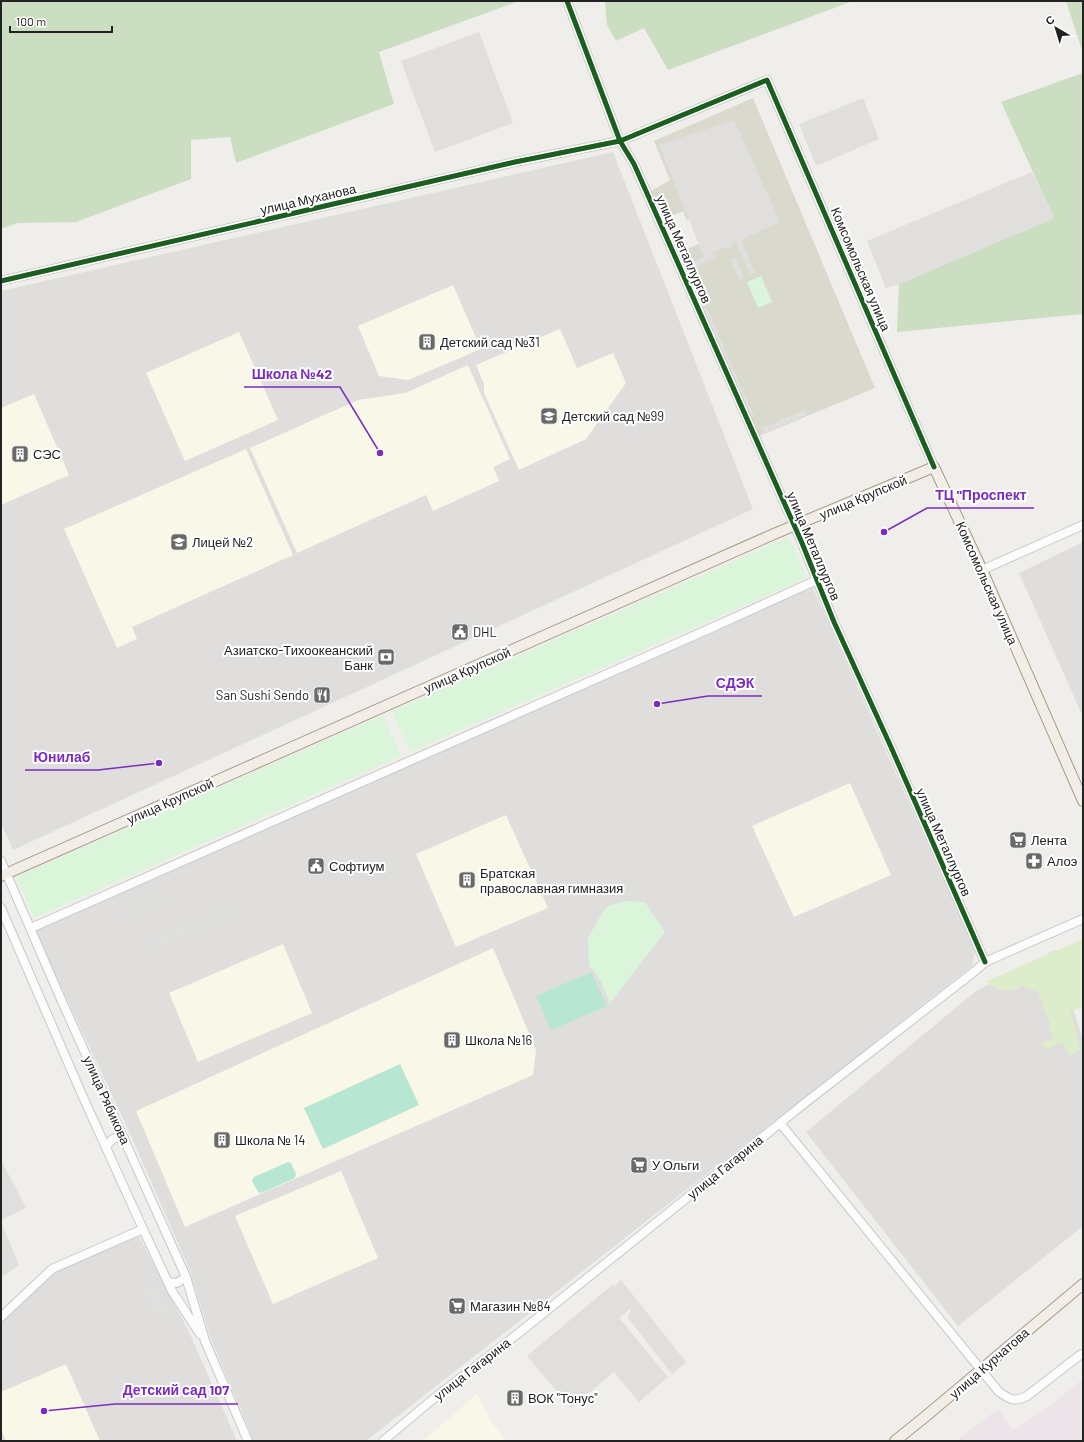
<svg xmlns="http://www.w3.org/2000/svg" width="1084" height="1442" viewBox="0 0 1084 1442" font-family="Barlow,sans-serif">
<rect width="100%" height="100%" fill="#f0eeeb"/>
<g fill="#dfdedc">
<path d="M613 152 753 509 13 850 1 823V291Z"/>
<path d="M1083 542V717L1019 573Z"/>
<path d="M812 586 975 951 972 966 366 1441H254L210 1337 190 1271 128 1129 34 929Z"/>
<path d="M1055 950 1083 1040V1226L958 1326 806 1132 976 991Z"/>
<path d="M138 1234 189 1332 237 1441H1V1319L54 1271Z"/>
</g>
<path fill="#ede4e9" d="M1083 1379V1441H956L998 1409 1013 1430 1049 1406Z"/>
<g fill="#f8f7e8">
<path d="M453 285 481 349 408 380 379 376 358 326Z"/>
<path d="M560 329 577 368 613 353 626 383 586 439 519 470 484 393V384L476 365Z"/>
<path d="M239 332 278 420 185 461 146 373Z"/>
<path d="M468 365 510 459 493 467 499 481 433 511 426 495 297 553 250 448 358 400 405 393Z"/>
<path d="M34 394 69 475 1 505V408Z"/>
<path d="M246 449 293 555 132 627 137 639 117 648 64 529Z"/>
<path d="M850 783 891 875 794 917 752 826Z"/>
<path d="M506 815 548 908 456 947 416 854Z"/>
<path d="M283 944 312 1013 198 1062 169 993Z"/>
<path d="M493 948 536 1050 533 1075 185 1227 136 1111Z"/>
<path d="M341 1171 378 1258 273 1304 235 1216Z"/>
<path d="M66 1364 100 1441H6L1 1430V1392Z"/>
<path d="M477 1394 493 1424 506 1441H423Z"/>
</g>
<path fill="#d9d9cd" d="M753 98 875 388 759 436 677 254 704 241 693 217 687 220 683 211 662 220 649 192 670 180 654 141Z"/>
<path fill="#ddeccb" d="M1083 939V1007L1070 1011 1081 1050 1070 1055 1062 1042 1046 1050 1042 1043 1055 1038 1049 1030 1050 1023 1044 1009 1038 992 1022 986C1019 988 1015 990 1012 990 1004 992 991 988 987 981Z"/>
<g fill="#cbdec1">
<path d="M1 1H519L379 52 394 104 236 163 230 137 191 140V179L76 222 18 223 1 229Z"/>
<path d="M605 1H853L668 70 644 28 616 41 607 25Z"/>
<path d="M1066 1H1083V53Z"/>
<path d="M1083 73V314L897 332 899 284 1054 218 1001 102Z"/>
</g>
<g fill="#daf5da">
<path d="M761 276 772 302 758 308 747 282Z"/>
<path d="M789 537 807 578 410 752 392 711Z"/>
<path d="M383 715 401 756 34 918 16 877Z"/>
<path d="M625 901 645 902 665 932 610 1003C604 990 600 975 589 966L588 938 602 913 608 906Z"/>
</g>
<g fill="#b7e6d2">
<path d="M591 972 607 1006 551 1030 536 996Z"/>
<path d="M400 1064 419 1105 323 1149 304 1108Z"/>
<path d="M288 1162 291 1163 296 1174 295 1178 261 1193 258 1192 252 1181 254 1177Z"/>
</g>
<g fill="#e0dfde">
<path d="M479 32 513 123 435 152 401 61Z"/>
<path d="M863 98 879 139 816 166 799 124Z"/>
<path d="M734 120 780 222 741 240 755 273 750 275 736 242 730 245 732 248 727 250 725 247 712 253 715 258 694 267 691 263 704 257 659 145Z"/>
<path d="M1032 172 1054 218 899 284 886 288 867 241Z"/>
<path d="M736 258 744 278 739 280 731 260Z"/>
<path d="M697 286 754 416 749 418 692 288Z"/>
<path d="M638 409 646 428 634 433 629 421Z"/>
<path d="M805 410 807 415 764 433 762 428Z"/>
<path d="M159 894 161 899 125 915 123 910Z"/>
<path d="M229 907 231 912 149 950 147 945Z"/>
<path d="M1 1160 26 1208 1 1220Z"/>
<path d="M1 1222 19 1265 4 1276 1 1274Z"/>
<path d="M621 1280 686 1362 672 1374 628 1318 631 1308 619 1318 668 1377 639 1402 614 1372 571 1408 527 1356 612 1285 618 1291 614 1286Z"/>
<path d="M151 1284 154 1289H159L171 1313 158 1319 144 1289Z"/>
</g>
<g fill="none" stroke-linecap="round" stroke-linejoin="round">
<defs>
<g id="minor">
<path d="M567 1 620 141 634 164 802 543 834 622 891 747 985 962"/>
<path d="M1 281 515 162 620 141 767 80 934 467"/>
<path d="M982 570 1083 525"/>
<path d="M1 861 60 997 186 1277 205 1341 248 1441"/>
<path d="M1 908 83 1097 143 1229 172 1291 200 1334"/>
<path d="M31 928 709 629 817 580"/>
<path d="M780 1123 999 1392C1011 1400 1014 1402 1027 1396L1080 1355 1083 1354"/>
<path d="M107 1146C111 1139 115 1136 124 1138"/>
<path d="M168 1282 177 1283 186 1277"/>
<path d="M1 1317 52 1269 143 1229"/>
<path d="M383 1441 432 1400 520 1332 805 1103 975 971 985 962 1083 919"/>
</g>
<g id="major">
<path d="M1 876 774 534 934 467 982 570 1083 801"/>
<path d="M895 1441 926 1416 1083 1284"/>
</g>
</defs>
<use href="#minor" stroke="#c9c8c7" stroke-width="10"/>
<use href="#major" stroke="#a79c86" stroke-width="12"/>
<use href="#minor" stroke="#fdfcfc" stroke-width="8"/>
<use href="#major" stroke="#f3ede7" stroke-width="10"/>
<defs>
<g id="cycleway">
<path d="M567 1 620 141 634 164 802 543 834 622 891 747 985 962"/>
<path d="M1 281 515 162 620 141 767 80 934 467"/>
</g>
</defs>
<use href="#cycleway" stroke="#fff" stroke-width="8"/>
<use href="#cycleway" stroke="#1b5e20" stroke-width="5"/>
</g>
<defs>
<symbol id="building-square" viewBox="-11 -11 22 22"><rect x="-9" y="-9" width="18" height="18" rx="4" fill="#6a6968" stroke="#fff"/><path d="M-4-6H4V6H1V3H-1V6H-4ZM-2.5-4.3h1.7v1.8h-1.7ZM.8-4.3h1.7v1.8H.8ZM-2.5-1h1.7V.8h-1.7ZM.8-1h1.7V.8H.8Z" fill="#fff"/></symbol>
<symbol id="school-square" viewBox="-11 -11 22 22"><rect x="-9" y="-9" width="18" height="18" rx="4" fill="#6a6968" stroke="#fff"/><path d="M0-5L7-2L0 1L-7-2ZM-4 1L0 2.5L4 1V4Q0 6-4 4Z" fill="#fff"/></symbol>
<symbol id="civic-square" viewBox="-11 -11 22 22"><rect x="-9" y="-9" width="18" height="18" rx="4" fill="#6a6968" stroke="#fff"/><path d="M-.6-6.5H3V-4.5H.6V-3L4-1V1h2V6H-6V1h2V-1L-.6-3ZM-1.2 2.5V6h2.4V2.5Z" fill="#fff"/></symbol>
<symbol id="bank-square" viewBox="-11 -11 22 22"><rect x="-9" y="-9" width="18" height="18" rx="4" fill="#6a6968" stroke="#fff"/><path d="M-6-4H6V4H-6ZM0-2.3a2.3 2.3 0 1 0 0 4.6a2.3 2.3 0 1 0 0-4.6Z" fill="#fff"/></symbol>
<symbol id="restaurant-square" viewBox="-11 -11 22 22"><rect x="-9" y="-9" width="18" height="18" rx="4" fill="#6a6968" stroke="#fff"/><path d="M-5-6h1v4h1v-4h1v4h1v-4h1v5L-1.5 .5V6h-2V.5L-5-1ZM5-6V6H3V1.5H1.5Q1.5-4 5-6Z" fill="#fff"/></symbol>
<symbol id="supermarket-square" viewBox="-11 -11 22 22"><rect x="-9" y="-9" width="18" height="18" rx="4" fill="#6a6968" stroke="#fff"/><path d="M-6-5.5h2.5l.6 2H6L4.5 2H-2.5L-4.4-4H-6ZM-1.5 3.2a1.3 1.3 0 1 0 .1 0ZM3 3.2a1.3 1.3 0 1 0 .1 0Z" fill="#fff"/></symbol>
<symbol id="pharmacy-square" viewBox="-11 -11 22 22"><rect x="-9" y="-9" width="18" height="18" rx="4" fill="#6a6968" stroke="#fff"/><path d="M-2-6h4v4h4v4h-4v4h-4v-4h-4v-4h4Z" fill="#fff"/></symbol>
</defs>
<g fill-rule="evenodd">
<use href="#building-square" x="417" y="332" width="20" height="20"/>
<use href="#school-square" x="539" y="406" width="20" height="20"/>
<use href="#building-square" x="10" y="444" width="20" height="20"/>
<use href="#school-square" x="169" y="532" width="20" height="20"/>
<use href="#civic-square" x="450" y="622" width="20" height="20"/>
<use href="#bank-square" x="376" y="647" width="20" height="20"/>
<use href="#restaurant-square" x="312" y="685" width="20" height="20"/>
<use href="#supermarket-square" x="1008" y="830" width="20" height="20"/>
<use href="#pharmacy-square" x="1024" y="851" width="20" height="20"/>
<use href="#civic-square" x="306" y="856" width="20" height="20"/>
<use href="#building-square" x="457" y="870" width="20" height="20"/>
<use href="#building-square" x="442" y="1030" width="20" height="20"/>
<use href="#building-square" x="212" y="1130" width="20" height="20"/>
<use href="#supermarket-square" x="629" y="1155" width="20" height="20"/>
<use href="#supermarket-square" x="447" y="1296" width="20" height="20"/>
<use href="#building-square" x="505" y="1388" width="20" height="20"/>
</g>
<g text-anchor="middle" stroke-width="4" stroke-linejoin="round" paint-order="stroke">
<g font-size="13" fill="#222" stroke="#fff">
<text transform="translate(308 199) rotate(-13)" y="5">улица Муханова</text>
<text transform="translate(684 249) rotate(66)" y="5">улица Металлургов</text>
<text transform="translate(861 269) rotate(67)" y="5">Комсомольская улица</text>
<text transform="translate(863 497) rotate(-23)" y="5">улица Крупской</text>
<text transform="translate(814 546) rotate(67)" y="5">улица Металлургов</text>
<text transform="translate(987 583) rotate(66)" y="5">Комсомольская улица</text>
<text transform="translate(467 670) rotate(-24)" y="5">улица Крупской</text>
<text transform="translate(170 801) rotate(-24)" y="5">улица Крупской</text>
<text transform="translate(944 842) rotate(66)" y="5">улица Металлургов</text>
<text transform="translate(107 1100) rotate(66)" y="5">улица Рябикова</text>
<text transform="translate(725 1167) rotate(-39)" y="5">улица Гагарина</text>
<text transform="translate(989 1363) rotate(-41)" y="5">улица Курчатова</text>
<text transform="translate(472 1369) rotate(-38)" y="5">улица Гагарина</text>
</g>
<g font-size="13" fill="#222" stroke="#fff" text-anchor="start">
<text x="440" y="347">Детский сад №31</text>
<text x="562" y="421">Детский сад №99</text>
<text x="33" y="459">СЭС</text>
<text x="192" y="547">Лицей №2</text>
<text x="473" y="637">DHL</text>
<text x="373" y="655" text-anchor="end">Азиатско-Тихоокеанский<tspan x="373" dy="15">Банк</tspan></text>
<text x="309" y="700" text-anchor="end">San Sushi Sendo</text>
<text x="1031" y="845">Лента</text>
<text x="1047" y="866">Алоэ</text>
<text x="329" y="871">Софтиум</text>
<text x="480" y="878">Братская<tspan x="480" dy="15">православная гимназия</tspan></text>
<text x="465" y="1045">Школа №16</text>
<text x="235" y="1145">Школа № 14</text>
<text x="652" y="1170">У Ольги</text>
<text x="470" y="1311">Магазин №84</text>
<text x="528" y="1403">ВОК "Тонус"</text>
</g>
</g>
<path fill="none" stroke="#7b2cbf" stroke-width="1.5" d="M380 453L340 387H244M884 532L927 508H1034M657 704L708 696H762M159 763L98 770H25M44 1411L115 1404H238"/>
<g fill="#7b2cbf" stroke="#fff" stroke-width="1.5">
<circle cx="380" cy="453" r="4"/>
<circle cx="884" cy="532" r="4"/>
<circle cx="657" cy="704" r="4"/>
<circle cx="159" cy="763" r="4"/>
<circle cx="44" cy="1411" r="4"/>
</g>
<g font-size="14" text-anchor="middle" font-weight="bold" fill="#7b2cbf" stroke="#fff" stroke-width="4" stroke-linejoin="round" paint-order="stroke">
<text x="292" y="379">Школа №42</text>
<text x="981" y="500">ТЦ "Проспект</text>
<text x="735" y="688">СДЭК</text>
<text x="62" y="762">Юнилаб</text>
<text x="176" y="1395">Детский сад 107</text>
</g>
<rect width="1084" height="1442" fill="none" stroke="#222222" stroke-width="4"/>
<g transform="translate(1056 28) rotate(322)" stroke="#ffffff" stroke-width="3" paint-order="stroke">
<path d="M0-3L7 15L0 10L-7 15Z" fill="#222222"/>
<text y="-6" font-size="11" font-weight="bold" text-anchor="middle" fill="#222222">С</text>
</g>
<path d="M10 26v6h102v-6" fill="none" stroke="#222222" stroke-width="2"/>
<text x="16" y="26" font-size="12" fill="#222222" stroke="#ffffff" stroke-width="3" paint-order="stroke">100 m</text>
</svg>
